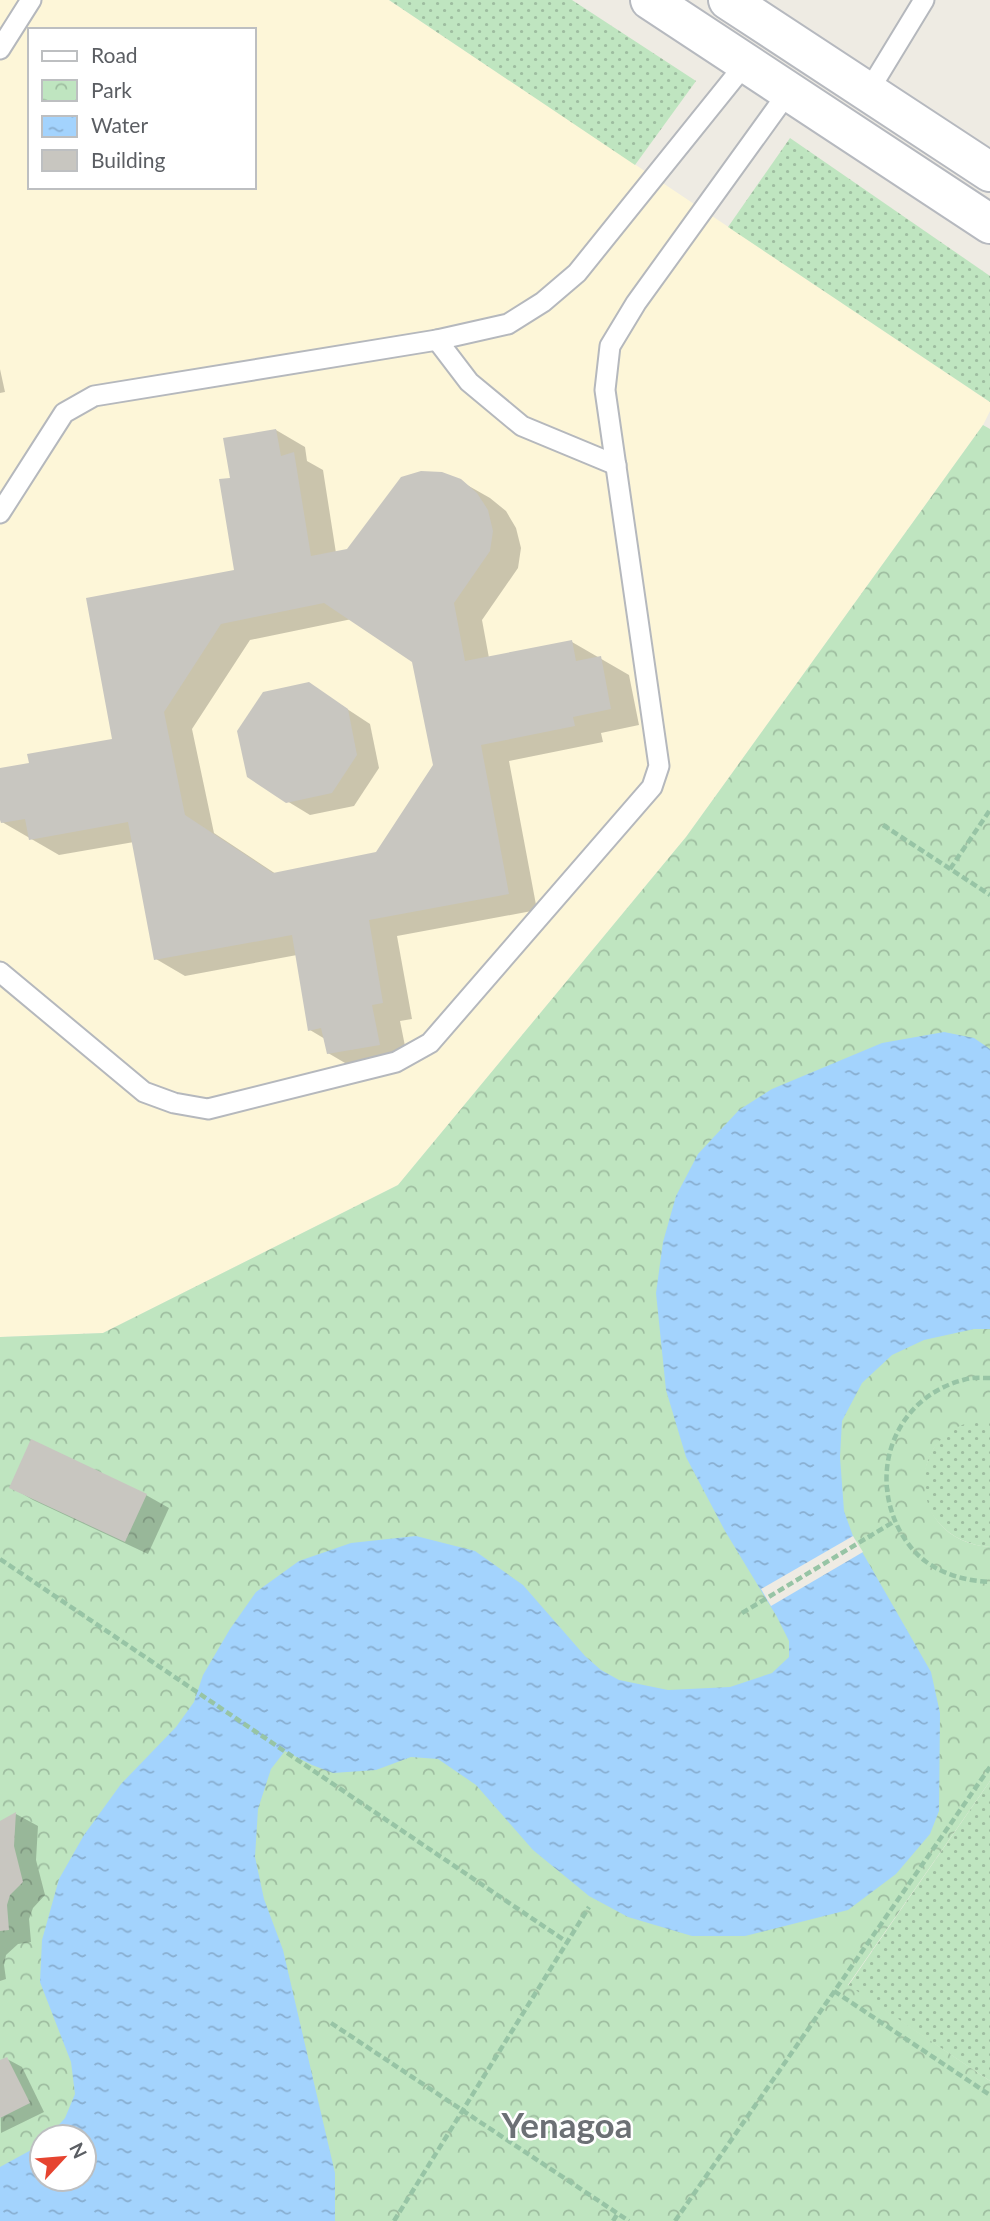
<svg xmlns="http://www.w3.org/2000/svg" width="990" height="2221" viewBox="0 0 990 2221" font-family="Lato,sans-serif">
<defs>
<pattern id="grass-dots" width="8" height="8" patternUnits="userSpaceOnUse" patternTransform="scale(1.75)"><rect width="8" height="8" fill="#bfe5c0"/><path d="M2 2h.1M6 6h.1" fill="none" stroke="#9ebda0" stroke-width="1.8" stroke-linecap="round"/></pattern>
<pattern id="park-crowns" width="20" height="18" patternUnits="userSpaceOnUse" patternTransform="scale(1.75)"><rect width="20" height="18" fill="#bfe5c0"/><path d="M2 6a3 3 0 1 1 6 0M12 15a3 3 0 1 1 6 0" fill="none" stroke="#9ebda0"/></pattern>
<pattern id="water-ripples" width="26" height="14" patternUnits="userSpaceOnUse" patternTransform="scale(1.75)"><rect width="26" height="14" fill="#a3d3fd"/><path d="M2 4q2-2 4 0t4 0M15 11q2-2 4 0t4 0" fill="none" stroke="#88aed0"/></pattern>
</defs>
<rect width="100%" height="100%" fill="#eeebe3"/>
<path fill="#fdf6d8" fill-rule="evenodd" d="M0 0H389L990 402V411L983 425 686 837 398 1185 103 1333 0 1337ZM30 30H254V187H30Z"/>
<g fill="url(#grass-dots)">
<path d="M389 0H572L696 81 635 165Z"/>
<path d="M790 138 990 276V402L728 227Z"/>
<path d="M974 1419H990V1547C941 1544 907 1498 932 1451 937 1442 945 1433 954 1427 959 1424 967 1422 974 1419Z"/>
<path d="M990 1781V2081L848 1986Z"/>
</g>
<path fill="url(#park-crowns)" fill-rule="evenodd" d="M983 425 990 429V1419C902 1423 903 1541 990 1547V1781L848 1985 990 2081V2221H0V1337L103 1333 398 1185 686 837ZM42 2137H84V2179H42Z"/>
<path fill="url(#water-ripples)" d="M944 1032 974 1038 990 1049V1329H974L924 1340 892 1355 862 1383 842 1421 840 1457 844 1511 853 1536 931 1672 940 1713 939 1811 930 1834 896 1874 848 1910 745 1936H692L628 1917 589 1896 533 1850 476 1785 438 1759 411 1757 376 1770 333 1773 312 1765 285 1751 271 1769 258 1809 255 1857 264 1899 283 1950 335 2173V2221H0V2167L42 2144V2179H84V2137H48L65 2118 75 2094 71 2062 40 1982 42 1940 59 1879 84 1835 121 1784 176 1727 194 1702 203 1675 230 1629 256 1592 299 1561 351 1543 416 1536 475 1551 523 1585 585 1656 601 1670 619 1680 668 1690 730 1687 772 1673 789 1657V1641L777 1617 725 1531 686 1457 666 1390 656 1293 663 1242 676 1196 698 1154 739 1110 772 1089 882 1043Z"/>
<path fill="#eeebe3" d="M853 1536 863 1552 771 1606 761 1589Z"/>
<g fill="#0003" fill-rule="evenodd">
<path d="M0 369 5 392 0 393Z"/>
<path d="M276 430 305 447 307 461 323 470 336 553 348 550 460 481 490 498 506 511 516 528 521 548 518 568 482 620 489 658 572 642 629 675 639 725 601 733 603 742 509 761 537 910 397 936 412 1019 400 1021 408 1061 357 1070 328 1053 325 1039 310 1030 297 955 185 976 156 959 134 842 59 855 2 822 0 770 31 765 115 740 236 571 232 479ZM352 619 413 661 435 765 377 854 276 874 214 833 192 729 250 640Z"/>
<path d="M309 684 370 724 379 768 354 806 310 815 287 801Z"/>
<path d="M11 1487 146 1495 169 1508 148 1554 33 1500Z"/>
<path d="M16 1814 38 1826 36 1860 45 1895 33 1908 29 1919 31 1942 18 1944 6 1955 4 1965 6 1979 0 1981V1823Z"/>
<path d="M7 2059 22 2067 44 2112 1 2133 0 2062Z"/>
</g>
<g fill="#c8c6c0" fill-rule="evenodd">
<path d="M276 429 281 456 294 452 311 556 347 549 401 477 421 471 442 472 461 479 477 493 488 510 493 531 490 551 454 603 465 661 572 640 576 661 601 656 611 709 573 717 575 726 481 745 509 894 369 920 383 1003 372 1005 380 1045 327 1054 321 1028 308 1031 292 935 154 960 128 822 29 840 25 819 1 823 0 820V768L29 763 27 754 112 739 86 598 234 570 219 479 230 478 223 438ZM324 603 412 662 433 765 376 852 273 873 185 815 164 712 221 624Z"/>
<path d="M309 682 348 709 357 755 332 793 286 803 247 777 237 731 263 692Z"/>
<path d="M31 1439 147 1494 125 1542 9 1488Z"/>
<path d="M16 1812 14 1846 23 1882 10 1895 7 1905 9 1930 0 1931V1821Z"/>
<path d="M7 2057 30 2103 0 2118V2060Z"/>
</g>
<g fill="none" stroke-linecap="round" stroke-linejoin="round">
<defs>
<g id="service">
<path d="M0 49 31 0"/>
<path d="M868 92 924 0"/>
<path d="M437 340 469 382 522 426 616 465"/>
<path d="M0 513 64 413 94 396 437 340 508 324 543 302 577 273 746 63"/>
<path d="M0 972 144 1092 174 1103 208 1109 396 1062 430 1043 652 787 659 766 605 390 610 346 636 303 789 91"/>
</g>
<g id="secondary">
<path d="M650 0 990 224"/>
<path d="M728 0 990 172"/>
</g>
</defs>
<use href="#service" stroke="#b5b8bd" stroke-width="23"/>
<use href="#secondary" stroke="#b6b9bf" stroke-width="42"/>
<g stroke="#97c4a5" stroke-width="4.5" stroke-dasharray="7 3.5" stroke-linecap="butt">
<path d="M883 825 990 895"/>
<path d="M950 869 990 810"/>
<path d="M990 1378C981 1378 972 1377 963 1380 899 1397 870 1464 896 1523 902 1537 913 1552 925 1561 944 1575 967 1581 990 1582"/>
<path d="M0 1559 567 1942"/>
<path d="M742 1613 895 1521"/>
<path d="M834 1991 990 2095"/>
<path d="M331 2023 629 2221"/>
<path d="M394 2221 589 1907"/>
<path d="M613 2221 618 2213"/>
<path d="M675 2221 990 1767"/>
</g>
<use href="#service" stroke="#fff" stroke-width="19"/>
<use href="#secondary" stroke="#fff" stroke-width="38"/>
</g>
<g text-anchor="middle" stroke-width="5" stroke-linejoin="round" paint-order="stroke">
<g font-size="35" font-weight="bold" fill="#6c7075" stroke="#fff">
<text x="567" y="2138">Yenagoa</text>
</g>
</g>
<rect x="28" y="28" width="228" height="161" fill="#ffffff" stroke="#bdbfc1" stroke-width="2"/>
<rect x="42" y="51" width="35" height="10" fill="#ffffff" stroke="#bdbfc1" stroke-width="2"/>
<text x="91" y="63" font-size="21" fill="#5b5e63">Road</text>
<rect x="42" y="80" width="35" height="21" fill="url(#park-crowns)" stroke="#bdbfc1" stroke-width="2"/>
<text x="91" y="98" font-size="21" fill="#5b5e63">Park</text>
<rect x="42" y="116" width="35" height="21" fill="url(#water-ripples)" stroke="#bdbfc1" stroke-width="2"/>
<text x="91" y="133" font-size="21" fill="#5b5e63">Water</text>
<rect x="42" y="150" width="35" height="21" fill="#c8c6c0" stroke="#bdbfc1" stroke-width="2"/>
<text x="91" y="168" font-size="21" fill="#5b5e63">Building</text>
<g transform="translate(63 2158) rotate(64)"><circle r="33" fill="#ffffff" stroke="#bdbfc1" stroke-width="2"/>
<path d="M0-5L12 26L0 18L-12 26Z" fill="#e64430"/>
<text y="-10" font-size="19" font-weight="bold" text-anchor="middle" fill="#5b5e63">N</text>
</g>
</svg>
